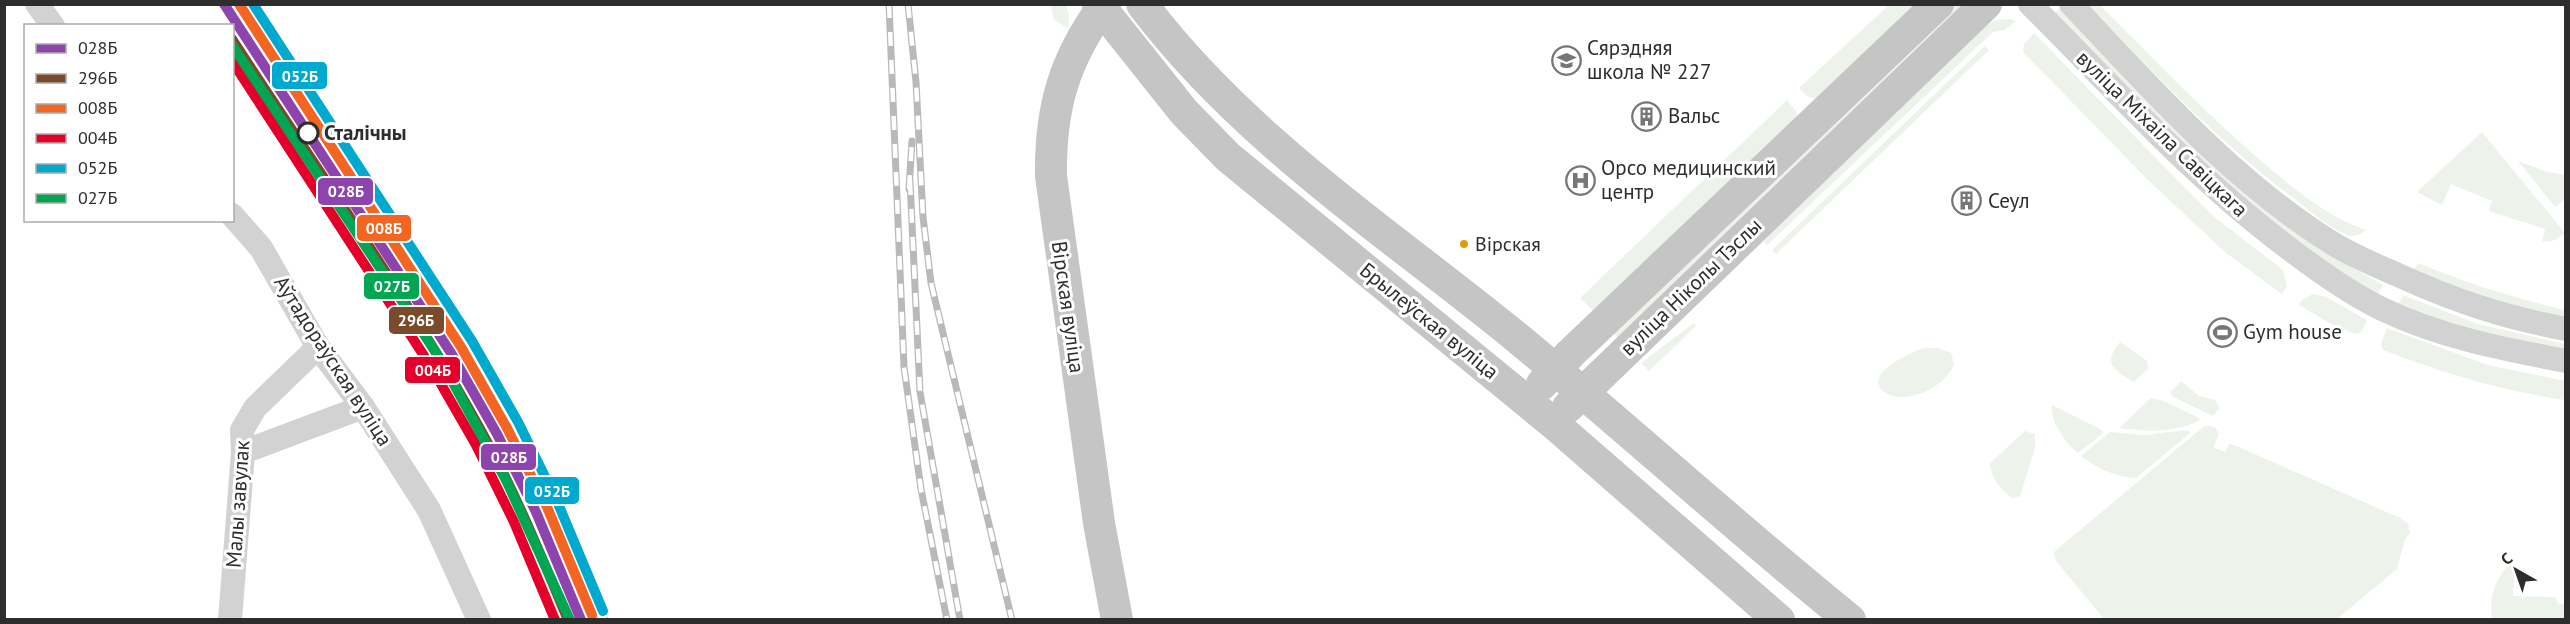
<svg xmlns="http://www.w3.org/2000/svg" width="2570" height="624" viewBox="0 0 2570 624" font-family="'PT Sans',sans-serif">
<rect width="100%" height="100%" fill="#fff"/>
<g fill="#edf3eb">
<path d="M1051 5H1066L1069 15 1068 28 1054 20Z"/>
<path d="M1889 5H1920L1821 98C1810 100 1806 95 1799 88Z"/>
<path d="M1950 5H1969L1620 340 1611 331Z"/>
<path d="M2088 5H2100C2155 60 2208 116 2267 166 2298 192 2328 217 2366 230 2360 235 2353 238 2345 234 2326 226 2308 209 2292 197 2217 141 2153 72 2088 5Z"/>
<path d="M2059 9 2195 148 2324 251 2383 285 2377 296 2277 235 2051 17Z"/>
<path d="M2011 19 2016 21 2005 30 1993 32 1767 245 1764 242 1797 200 1983 27 1996 20Z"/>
<path d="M2034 33 2184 187 2213 216 2283 270 2287 286 2282 294 2226 253 2149 181 2023 52 2024 44Z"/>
<path d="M1985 46 1989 50 1776 254 1772 250Z"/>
<path d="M1787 100 1796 111 1797 117 1597 315 1580 298Z"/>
<path d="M2482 132 2565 233C2558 238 2551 244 2542 241L2545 229 2489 211 2492 201 2451 184 2442 205 2417 192Z"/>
<path d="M2518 161 2547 172 2565 175V199L2555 207Z"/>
<path d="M2418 263C2466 283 2514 298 2565 310V318L2523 310 2413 271Z"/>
<path d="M2313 294 2326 297 2367 320 2361 332 2355 334 2331 324 2299 305 2302 300Z"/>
<path d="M2403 295 2478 324 2565 344V356L2548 353 2397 307Z"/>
<path d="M1694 323 1696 326 1649 371 1641 363Z"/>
<path d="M2387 328 2488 365 2565 381V400C2502 391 2443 373 2383 350L2381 344Z"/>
<path d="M2120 342 2147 361 2148 369 2134 382C2114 370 2102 364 2120 342Z"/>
<path d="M1924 348H1938L1951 353 1954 364C1947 385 1910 405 1888 394 1856 377 1911 352 1924 348Z"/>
<path d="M2181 381 2199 396 2215 400 2220 408 2213 416 2173 397 2170 393Z"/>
<path d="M2151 398 2164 401 2201 419C2181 433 2143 432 2119 428Z"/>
<path d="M2052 405 2102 430 2103 433 2078 453C2066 444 2049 420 2052 405Z"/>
<path d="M2209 426 2215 427 2219 434 2213 447 2225 452 2229 444 2234 445 2400 518 2408 524 2410 533 2405 539 2397 569 2337 619H2104L2056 561 2054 552 2203 427Z"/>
<path d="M2188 430 2190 433 2136 478C2116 477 2098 469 2081 456L2110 432 2143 435Z"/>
<path d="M2025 431 2035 434V448L2020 496 2013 498C2000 491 1991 477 1990 463Z"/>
<path d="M2508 566H2515L2513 596 2556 597 2557 603 2565 605V619H2492C2489 601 2494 579 2508 566Z"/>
</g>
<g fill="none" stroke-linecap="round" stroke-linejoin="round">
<g stroke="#d2d2d2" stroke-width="24">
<path d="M37 4 53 26"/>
<path d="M2030 4C2115 89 2191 175 2287 247 2317 270 2349 293 2382 309 2440 337 2503 349 2566 361"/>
<path d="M2071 4C2152 89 2232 181 2332 243 2353 256 2375 265 2398 275 2455 301 2503 317 2566 329"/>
<path d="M232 215 261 248 318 347 363 407 429 510 479 620"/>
<path d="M243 452 363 407"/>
<path d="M230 620 243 452 242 430 255 408 318 347"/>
</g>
<g stroke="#c5c5c5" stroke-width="32">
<path d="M1098 4 1184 112 1228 157 1553 423 1779 620"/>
<path d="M1105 4C1064 59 1050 108 1051 176L1099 523 1117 620"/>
<path d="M1142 4C1243 138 1386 231 1515 336 1628 429 1736 528 1850 620"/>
<path d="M1542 384 1570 354 1938 4"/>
<path d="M1568 407 1986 4"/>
</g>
<defs>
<g id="rail">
<path d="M244 4C328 132 422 255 499 388 541 462 576 539 605 620"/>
<path d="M889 4 904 367 921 489 947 620"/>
<path d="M908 4 916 82 923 217 931 283 1012 620"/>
<path d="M910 181 920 392 960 620"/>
<path d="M909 189 912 141"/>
</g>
</defs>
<use href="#rail" stroke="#b9b9b9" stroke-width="7"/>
<use href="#rail" stroke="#fff" stroke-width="4.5" stroke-dasharray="14" stroke-linecap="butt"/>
<defs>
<path id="rail-1" d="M224 4 451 353 497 434 536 512 581 620"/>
<path id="rail-2" d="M232 39C318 171 410 300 485 438 517 496 542 558 568 620"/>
<path id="rail-3" d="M239 4 461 347 507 428 547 507 592 615"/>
<path id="rail-4" d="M232 61 430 365 476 445 514 522 555 620"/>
<path id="rail-5" d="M253 4 472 341 518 422 557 501 603 611"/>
<path id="rail-6" d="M232 45 439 357 506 480 570 620"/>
</defs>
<use href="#rail-1" stroke="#fff" stroke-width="15"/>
<use href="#rail-2" stroke="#fff" stroke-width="15"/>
<use href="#rail-3" stroke="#fff" stroke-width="15"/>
<use href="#rail-4" stroke="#fff" stroke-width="15"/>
<use href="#rail-5" stroke="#fff" stroke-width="15"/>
<use href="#rail-6" stroke="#fff" stroke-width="15"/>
<use href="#rail-1" stroke="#8e44ad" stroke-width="10"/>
<use href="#rail-2" stroke="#7a4b2a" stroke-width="10"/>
<use href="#rail-3" stroke="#f26522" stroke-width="10"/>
<use href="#rail-4" stroke="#e4002b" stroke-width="10"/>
<use href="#rail-5" stroke="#00a9ce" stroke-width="10"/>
<use href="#rail-6" stroke="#00a651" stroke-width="10"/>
</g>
<defs>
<symbol id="school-ring" viewBox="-11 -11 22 22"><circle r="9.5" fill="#fff" stroke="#767676" stroke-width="1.5"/><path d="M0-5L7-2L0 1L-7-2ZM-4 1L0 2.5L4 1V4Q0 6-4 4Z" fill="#767676"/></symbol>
<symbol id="building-ring" viewBox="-11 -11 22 22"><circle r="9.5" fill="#fff" stroke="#767676" stroke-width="1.5"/><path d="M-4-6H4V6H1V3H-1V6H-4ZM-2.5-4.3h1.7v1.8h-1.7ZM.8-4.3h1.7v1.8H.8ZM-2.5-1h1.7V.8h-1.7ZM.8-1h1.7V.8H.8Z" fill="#767676"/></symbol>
<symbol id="hospital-ring" viewBox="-11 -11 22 22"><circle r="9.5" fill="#fff" stroke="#767676" stroke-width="1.5"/><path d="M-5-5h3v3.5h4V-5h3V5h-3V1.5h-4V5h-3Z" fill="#767676"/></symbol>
<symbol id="stadium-ring" viewBox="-11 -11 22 22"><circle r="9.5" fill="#fff" stroke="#767676" stroke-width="1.5"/><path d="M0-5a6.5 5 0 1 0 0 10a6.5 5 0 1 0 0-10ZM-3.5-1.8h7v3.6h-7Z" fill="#767676"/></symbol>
</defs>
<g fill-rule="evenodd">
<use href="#school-ring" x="1550" y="44" width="33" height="33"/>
<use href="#building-ring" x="1630" y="100" width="33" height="33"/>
<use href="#hospital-ring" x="1564" y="164" width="33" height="33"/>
<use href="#building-ring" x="1950" y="184" width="33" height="33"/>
<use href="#stadium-ring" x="2206" y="316" width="33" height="33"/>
</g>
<circle fill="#fff" stroke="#2d2d2d" stroke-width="3" cx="308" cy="133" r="10"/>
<circle fill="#e39a04" stroke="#fff" stroke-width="2" cx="1464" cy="244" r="5"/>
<g text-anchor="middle" stroke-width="6" stroke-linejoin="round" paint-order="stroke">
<g font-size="20" fill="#2d2d2d" stroke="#fff" text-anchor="start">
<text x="1475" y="251">Вірская</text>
</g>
<g font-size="21" fill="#2d2d2d" stroke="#fff" text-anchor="start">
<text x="1587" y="55">Сярэдняя<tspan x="1587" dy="24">школа № 227</tspan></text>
<text x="1668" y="123">Вальс</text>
<text x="1601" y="175">Орсо медицинский<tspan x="1601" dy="24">центр</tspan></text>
<text x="1988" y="208">Сеул</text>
<text x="2243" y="339">Gym house</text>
</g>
<g font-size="21" font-weight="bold" fill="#2d2d2d" stroke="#fff" text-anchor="start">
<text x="324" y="140">Сталічны</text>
</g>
<g font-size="21" fill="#2d2d2d" stroke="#fff">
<text transform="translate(2162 134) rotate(44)" y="7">вуліца Міхаіла Савіцкага</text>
<text transform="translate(1691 287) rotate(-44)" y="7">вуліца Ніколы Тэслы</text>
<text transform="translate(1068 307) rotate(82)" y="7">Вірская вуліца</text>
<text transform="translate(1429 321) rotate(39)" y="7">Брылеўская вуліца</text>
<text transform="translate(333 361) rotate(57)" y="7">Аўтадораўская вуліца</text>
<text transform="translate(238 504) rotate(-86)" y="7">Малы завулак</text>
</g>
</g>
<g stroke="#fff" stroke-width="2">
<rect x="271" y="61" width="57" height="29" rx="6" fill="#00a9ce"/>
<rect x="317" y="177" width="57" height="29" rx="6" fill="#8e44ad"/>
<rect x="356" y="214" width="56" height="28" rx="6" fill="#f26522"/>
<rect x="363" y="272" width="57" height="28" rx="6" fill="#00a651"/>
<rect x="388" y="306" width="57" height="29" rx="6" fill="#7a4b2a"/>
<rect x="404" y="356" width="57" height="28" rx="6" fill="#e4002b"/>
<rect x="480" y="443" width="57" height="28" rx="6" fill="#8e44ad"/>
<rect x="524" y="476" width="56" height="29" rx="6" fill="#00a9ce"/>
</g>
<g font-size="16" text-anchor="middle" font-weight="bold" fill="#fff">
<text x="300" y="82">052Б</text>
<text x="346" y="197">028Б</text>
<text x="384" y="234">008Б</text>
<text x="392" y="292">027Б</text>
<text x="416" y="326">296Б</text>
<text x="433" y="376">004Б</text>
<text x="509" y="463">028Б</text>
<text x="552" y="497">052Б</text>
</g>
<rect width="2570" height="624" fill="none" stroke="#2d2d2d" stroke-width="12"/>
<rect x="24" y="24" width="210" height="198" fill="#ffffff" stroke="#ababab" stroke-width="1.5"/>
<rect x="36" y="44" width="30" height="9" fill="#8e44ad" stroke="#ababab" stroke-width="1.5"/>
<text x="78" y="54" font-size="18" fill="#2d2d2d">028Б</text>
<rect x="36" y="74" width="30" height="9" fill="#7a4b2a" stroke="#ababab" stroke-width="1.5"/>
<text x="78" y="84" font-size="18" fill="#2d2d2d">296Б</text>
<rect x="36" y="104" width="30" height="9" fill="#f26522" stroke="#ababab" stroke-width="1.5"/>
<text x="78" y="114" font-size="18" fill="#2d2d2d">008Б</text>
<rect x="36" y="134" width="30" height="9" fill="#e4002b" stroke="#ababab" stroke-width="1.5"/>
<text x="78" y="144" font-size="18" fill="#2d2d2d">004Б</text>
<rect x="36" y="164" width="30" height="9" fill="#00a9ce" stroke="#ababab" stroke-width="1.5"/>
<text x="78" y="174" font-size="18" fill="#2d2d2d">052Б</text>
<rect x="36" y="194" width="30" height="9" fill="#00a651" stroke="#ababab" stroke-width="1.5"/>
<text x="78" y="204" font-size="18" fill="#2d2d2d">027Б</text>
<g transform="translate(2516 570) rotate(320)" stroke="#ffffff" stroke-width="4.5" paint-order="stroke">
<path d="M0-4.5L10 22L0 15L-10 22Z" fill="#2d2d2d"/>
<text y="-9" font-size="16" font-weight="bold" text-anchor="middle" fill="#2d2d2d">С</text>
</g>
</svg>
